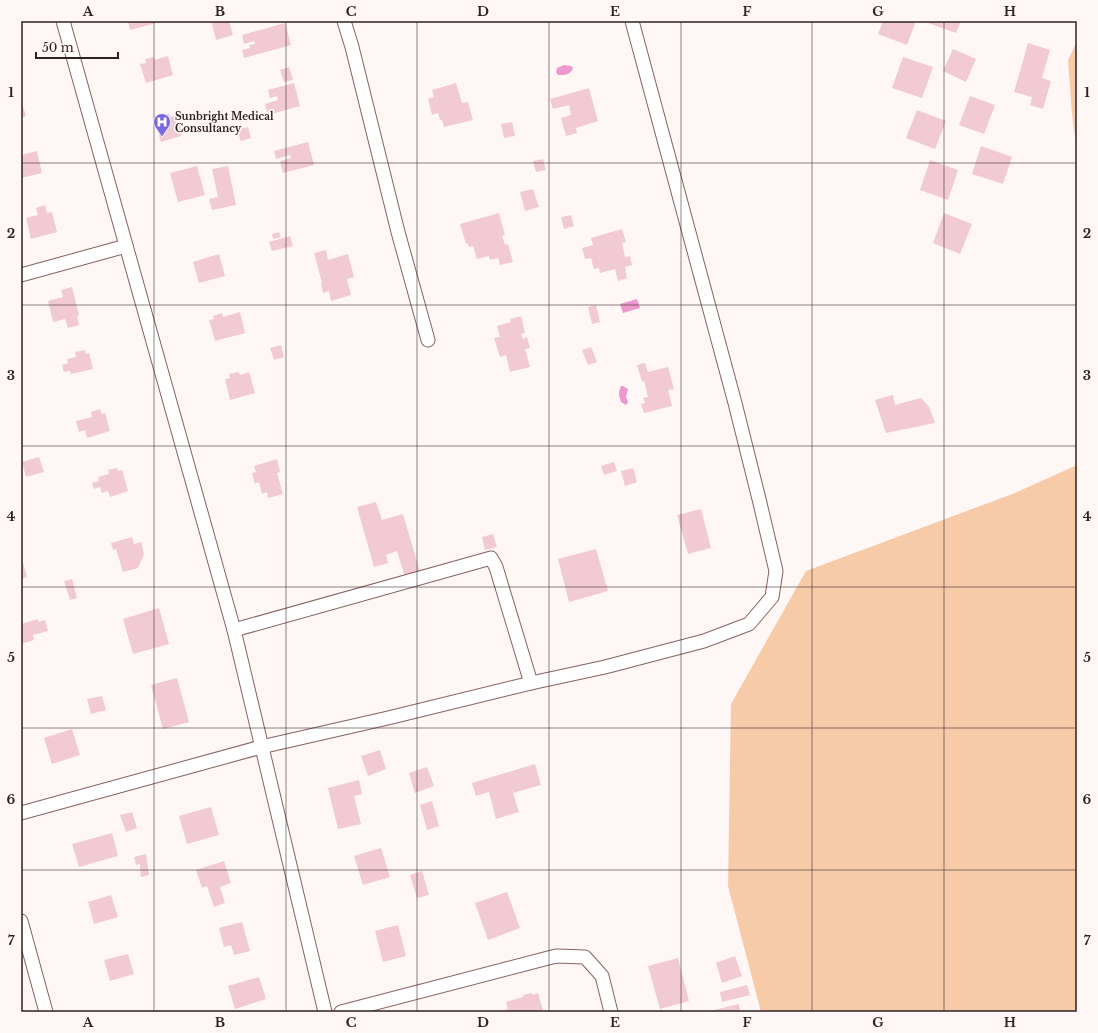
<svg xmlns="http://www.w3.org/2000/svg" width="1098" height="1033" viewBox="0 0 1098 1033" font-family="'Libre Baskerville',serif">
<rect width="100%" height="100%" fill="#fff6f6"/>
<g fill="#f7caa8">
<path d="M1077 41V151L1072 114 1068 60Z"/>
<path d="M1077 465V1012H761L728 886 731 704 806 571 1015 493Z"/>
</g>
<g fill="#ed99cd">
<path d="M564 65 571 66 573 68C571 75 564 75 558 75L556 72 557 68Z"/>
<path d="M637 299 640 308 623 313 620 304Z"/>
<path d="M621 386H623L628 389 626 397 628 402 626 405 621 402C619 396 618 392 621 386Z"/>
</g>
<g fill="#f1cad4">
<path d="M128 21H155L156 23 130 30Z"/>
<path d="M211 21H229L233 35 216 40Z"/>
<path d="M883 21H916L907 45 878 34Z"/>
<path d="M929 21H961L956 33 928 23Z"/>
<path d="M285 23 291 45 244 58 242 50 250 48 249 45 255 44 254 41 244 44 242 35Z"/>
<path d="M1028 43 1050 50 1042 78 1051 81 1043 109 1030 105 1032 97 1014 92Z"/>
<path d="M953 49 976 59 966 82 943 71Z"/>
<path d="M168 56 173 75 146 83 140 64 146 63 145 59 154 57V60Z"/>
<path d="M903 57 933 67 922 98 892 88Z"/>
<path d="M289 67 293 80 284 82 280 70Z"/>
<path d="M294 83 300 106 268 115 265 104 278 100 277 96 270 98 268 90Z"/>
<path d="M456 83 462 103 468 102 473 120 444 127 442 120H440L438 113 432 115 428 99 434 97 432 90Z"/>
<path d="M589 88 598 121 576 128 577 133 566 136 561 118 571 115 569 105 553 109 550 99Z"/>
<path d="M970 96 995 105 984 134 959 125Z"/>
<path d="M21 100 26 116 21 118Z"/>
<path d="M917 110 946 121 935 149 906 138Z"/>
<path d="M169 114 170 117 179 115 183 130 179 131 181 136 161 142 155 121 161 120 160 116Z"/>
<path d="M512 122 515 136 504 138 501 124Z"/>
<path d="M248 127 251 138 241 141 237 130Z"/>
<path d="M308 142 314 165 283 173 280 161 291 158 290 155 276 159 274 151Z"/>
<path d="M981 146 1012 157 1003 184 972 174Z"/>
<path d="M37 151 42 173 21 178V155Z"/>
<path d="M543 159 546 170 536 172 533 161Z"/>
<path d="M930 160 958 170 948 200 920 190Z"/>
<path d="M197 166 205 195 178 202 170 173Z"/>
<path d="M228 166 236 205 212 210 209 199 218 197 212 169Z"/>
<path d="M533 189 539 207 525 211 520 192Z"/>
<path d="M45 205 47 213 52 212 57 232 31 239 26 218 38 215 36 208Z"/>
<path d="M499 213 505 235 502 236 505 245 508 244 513 262 500 265 498 258 490 260 489 256 477 259 473 246 469 247 467 243 466 244 460 224Z"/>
<path d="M944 213 972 224 960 254 933 243Z"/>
<path d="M571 215 574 226 564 229 561 217Z"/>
<path d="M622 229 626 242 622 243 625 257 630 256 632 265 625 267 627 278 618 281 615 269 600 273 599 268 594 269 591 258 585 259 582 248 593 245 591 238Z"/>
<path d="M279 232 281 237 273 239 272 234Z"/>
<path d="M290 236 293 246 272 251 269 242Z"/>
<path d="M326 250 328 260 348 254 354 277 347 279 351 295 331 301 329 291 323 293 321 283H322L314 253Z"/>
<path d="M219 254 225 276 199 283 193 262Z"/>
<path d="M72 287 79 315 77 316 79 325 68 328 65 319 53 322 48 301 63 297 61 290Z"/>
<path d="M596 305 600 322 592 324 588 307Z"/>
<path d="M240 312 245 333 215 341 209 320 214 319 213 316 222 313 223 317Z"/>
<path d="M521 316 525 333 521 334 523 339 527 337 530 348 525 349 530 367 510 372 506 355 500 357 494 338 500 337 497 326 511 322 510 319Z"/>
<path d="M281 345 284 357 274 360 270 348Z"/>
<path d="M591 347 597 362 588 365 582 350Z"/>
<path d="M85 350 86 354 89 353 93 369 71 374 70 371 64 372 62 365 68 363 67 359 76 357 75 352Z"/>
<path d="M645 363 648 372 668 367 674 389 668 390 672 406 644 413 641 404 645 403 643 398 648 397 644 381 642 382 637 365Z"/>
<path d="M239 372 240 375 249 372 255 393 230 400 225 379 230 378 229 374Z"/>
<path d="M893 395 895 405 921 398 929 407 935 423 886 433 875 400Z"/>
<path d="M100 409 102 414 105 413 110 431 87 438 85 430 79 432 76 421 92 417 91 412Z"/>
<path d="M39 457 44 472 26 477 22 462Z"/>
<path d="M277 459 280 472 277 473 283 494 268 498 267 492 262 494 259 482 255 484 252 473 256 472 254 466Z"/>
<path d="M614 462 617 471 604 475 601 466Z"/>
<path d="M117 468 118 471 122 470 128 491 110 497 108 491 102 493 100 487 94 489 92 483 99 481 98 477 109 474 108 470Z"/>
<path d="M633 468 637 482 625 486 621 471Z"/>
<path d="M376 502 382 520 403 514 420 572 405 577 397 551 386 555 388 563 374 567 357 507Z"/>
<path d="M701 509 711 548 688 554 677 515Z"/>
<path d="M493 534 497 547 485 550 482 537Z"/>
<path d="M132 537 134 544 141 542 144 554 138 568 123 572 116 549 113 550 111 543Z"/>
<path d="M596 549 608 591 569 602 558 559Z"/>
<path d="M22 559 27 577 21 579V560Z"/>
<path d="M72 579 77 598 70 600 64 581Z"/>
<path d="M159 608 169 644 133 654 123 619Z"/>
<path d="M38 619V622L45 620 48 631 33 635 34 640 21 644V624Z"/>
<path d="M177 678 189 722 163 729 151 685Z"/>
<path d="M102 696 106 710 91 714 87 699Z"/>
<path d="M72 729 80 755 52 764 44 738Z"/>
<path d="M380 750 386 769 368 776 361 756Z"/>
<path d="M535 764 541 785 513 793 519 812 496 819 489 792 476 796 472 783Z"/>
<path d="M427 767 434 786 415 793 409 773Z"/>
<path d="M359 780 362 794 354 796 361 824 338 829 328 788Z"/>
<path d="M432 801 439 826 427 830 420 805Z"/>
<path d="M211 807 219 835 187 844 179 816Z"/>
<path d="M132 812 137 828 126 832 120 815Z"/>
<path d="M112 833 118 856 79 867 72 844Z"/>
<path d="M381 848 390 877 363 885 354 856Z"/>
<path d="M146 854 149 875 141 877 140 864 136 865 134 857Z"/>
<path d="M224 861 231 883 220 887 225 903 214 907 207 886 202 888 196 870Z"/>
<path d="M422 871 429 895 417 898 410 875Z"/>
<path d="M507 892 520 928 488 940 475 903Z"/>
<path d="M111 895 118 917 94 924 88 902Z"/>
<path d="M242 922 250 951 234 955 231 945 224 947 219 928Z"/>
<path d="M398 925 406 956 383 962 375 931Z"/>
<path d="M128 954 134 974 110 981 104 960Z"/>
<path d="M735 956 742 976 722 983 716 963Z"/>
<path d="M678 958 689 1001 660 1009 648 966Z"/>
<path d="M259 977 266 999 235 1009 228 986Z"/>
<path d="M747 985 750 995 722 1002 720 992Z"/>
<path d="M532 993 533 995 538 993 543 1010 540 1011 541 1012H503V1011L508 1009 506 1002 523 997V995Z"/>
<path d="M739 1004 740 1012H714V1010Z"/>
</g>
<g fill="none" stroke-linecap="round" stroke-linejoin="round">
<defs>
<g id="minor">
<path d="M63 21 234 630 325 1012"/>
<path d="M344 21 352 47 398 232 428 340"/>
<path d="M21 275 126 246"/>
<path d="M234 630 491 558 496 567 531 683"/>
<path d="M21 813 261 747 388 718 531 683 605 667 704 641 749 624 772 597 776 571 759 499 735 403 632 21"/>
<path d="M21 921 46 1012"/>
<path d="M341 1012 556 956 585 957 602 976 611 1012"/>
</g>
</defs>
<use href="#minor" stroke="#866362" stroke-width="15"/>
<use href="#minor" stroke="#fff" stroke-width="13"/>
</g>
<path fill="none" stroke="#2f2120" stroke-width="1" stroke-opacity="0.55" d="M154 21V1012M286 21V1012M417 21V1012M549 21V1012M681 21V1012M812 21V1012M944 21V1012M21 163H1077M21 305H1077M21 446H1077M21 587H1077M21 728H1077M21 870H1077"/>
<defs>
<symbol id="hospital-pin" viewBox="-11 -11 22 30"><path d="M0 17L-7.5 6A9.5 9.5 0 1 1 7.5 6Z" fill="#7968e3" stroke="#fff6f6"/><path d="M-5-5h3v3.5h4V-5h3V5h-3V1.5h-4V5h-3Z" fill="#fff"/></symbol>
</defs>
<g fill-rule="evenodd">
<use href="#hospital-pin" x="152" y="112" width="20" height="27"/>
</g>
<g text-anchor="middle" stroke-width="3.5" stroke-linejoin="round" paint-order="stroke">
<g font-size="10" font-weight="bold" fill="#2f2120" stroke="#fff6f6" text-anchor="start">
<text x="175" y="120">Sunbright Medical<tspan x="175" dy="12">Consultancy</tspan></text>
</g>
</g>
<rect width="1098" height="1033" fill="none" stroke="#fff6f6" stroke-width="44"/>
<path d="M36 52v6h82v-6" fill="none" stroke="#2f2120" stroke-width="2"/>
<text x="42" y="52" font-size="12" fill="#2f2120" stroke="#fff6f6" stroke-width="3" paint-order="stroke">50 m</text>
<rect x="22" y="22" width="1054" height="989" fill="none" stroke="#2f2120" stroke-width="1.5"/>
<g font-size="13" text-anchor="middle" font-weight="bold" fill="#2f2120">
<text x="88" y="16">A</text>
<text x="220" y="16">B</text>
<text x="351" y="16">C</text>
<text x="483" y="16">D</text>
<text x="615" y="16">E</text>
<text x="747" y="16">F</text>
<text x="878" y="16">G</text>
<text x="1010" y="16">H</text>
<text x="11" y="97">1</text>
<text x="1087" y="97">1</text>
<text x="11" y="238">2</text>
<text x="1087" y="238">2</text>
<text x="11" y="380">3</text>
<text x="1087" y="380">3</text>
<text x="11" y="521">4</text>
<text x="1087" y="521">4</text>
<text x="11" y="662">5</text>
<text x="1087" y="662">5</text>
<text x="11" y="804">6</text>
<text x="1087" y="804">6</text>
<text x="11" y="945">7</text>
<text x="1087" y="945">7</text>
<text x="88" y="1027">A</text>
<text x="220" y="1027">B</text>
<text x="351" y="1027">C</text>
<text x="483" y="1027">D</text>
<text x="615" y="1027">E</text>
<text x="747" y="1027">F</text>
<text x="878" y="1027">G</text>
<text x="1010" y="1027">H</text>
</g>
</svg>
